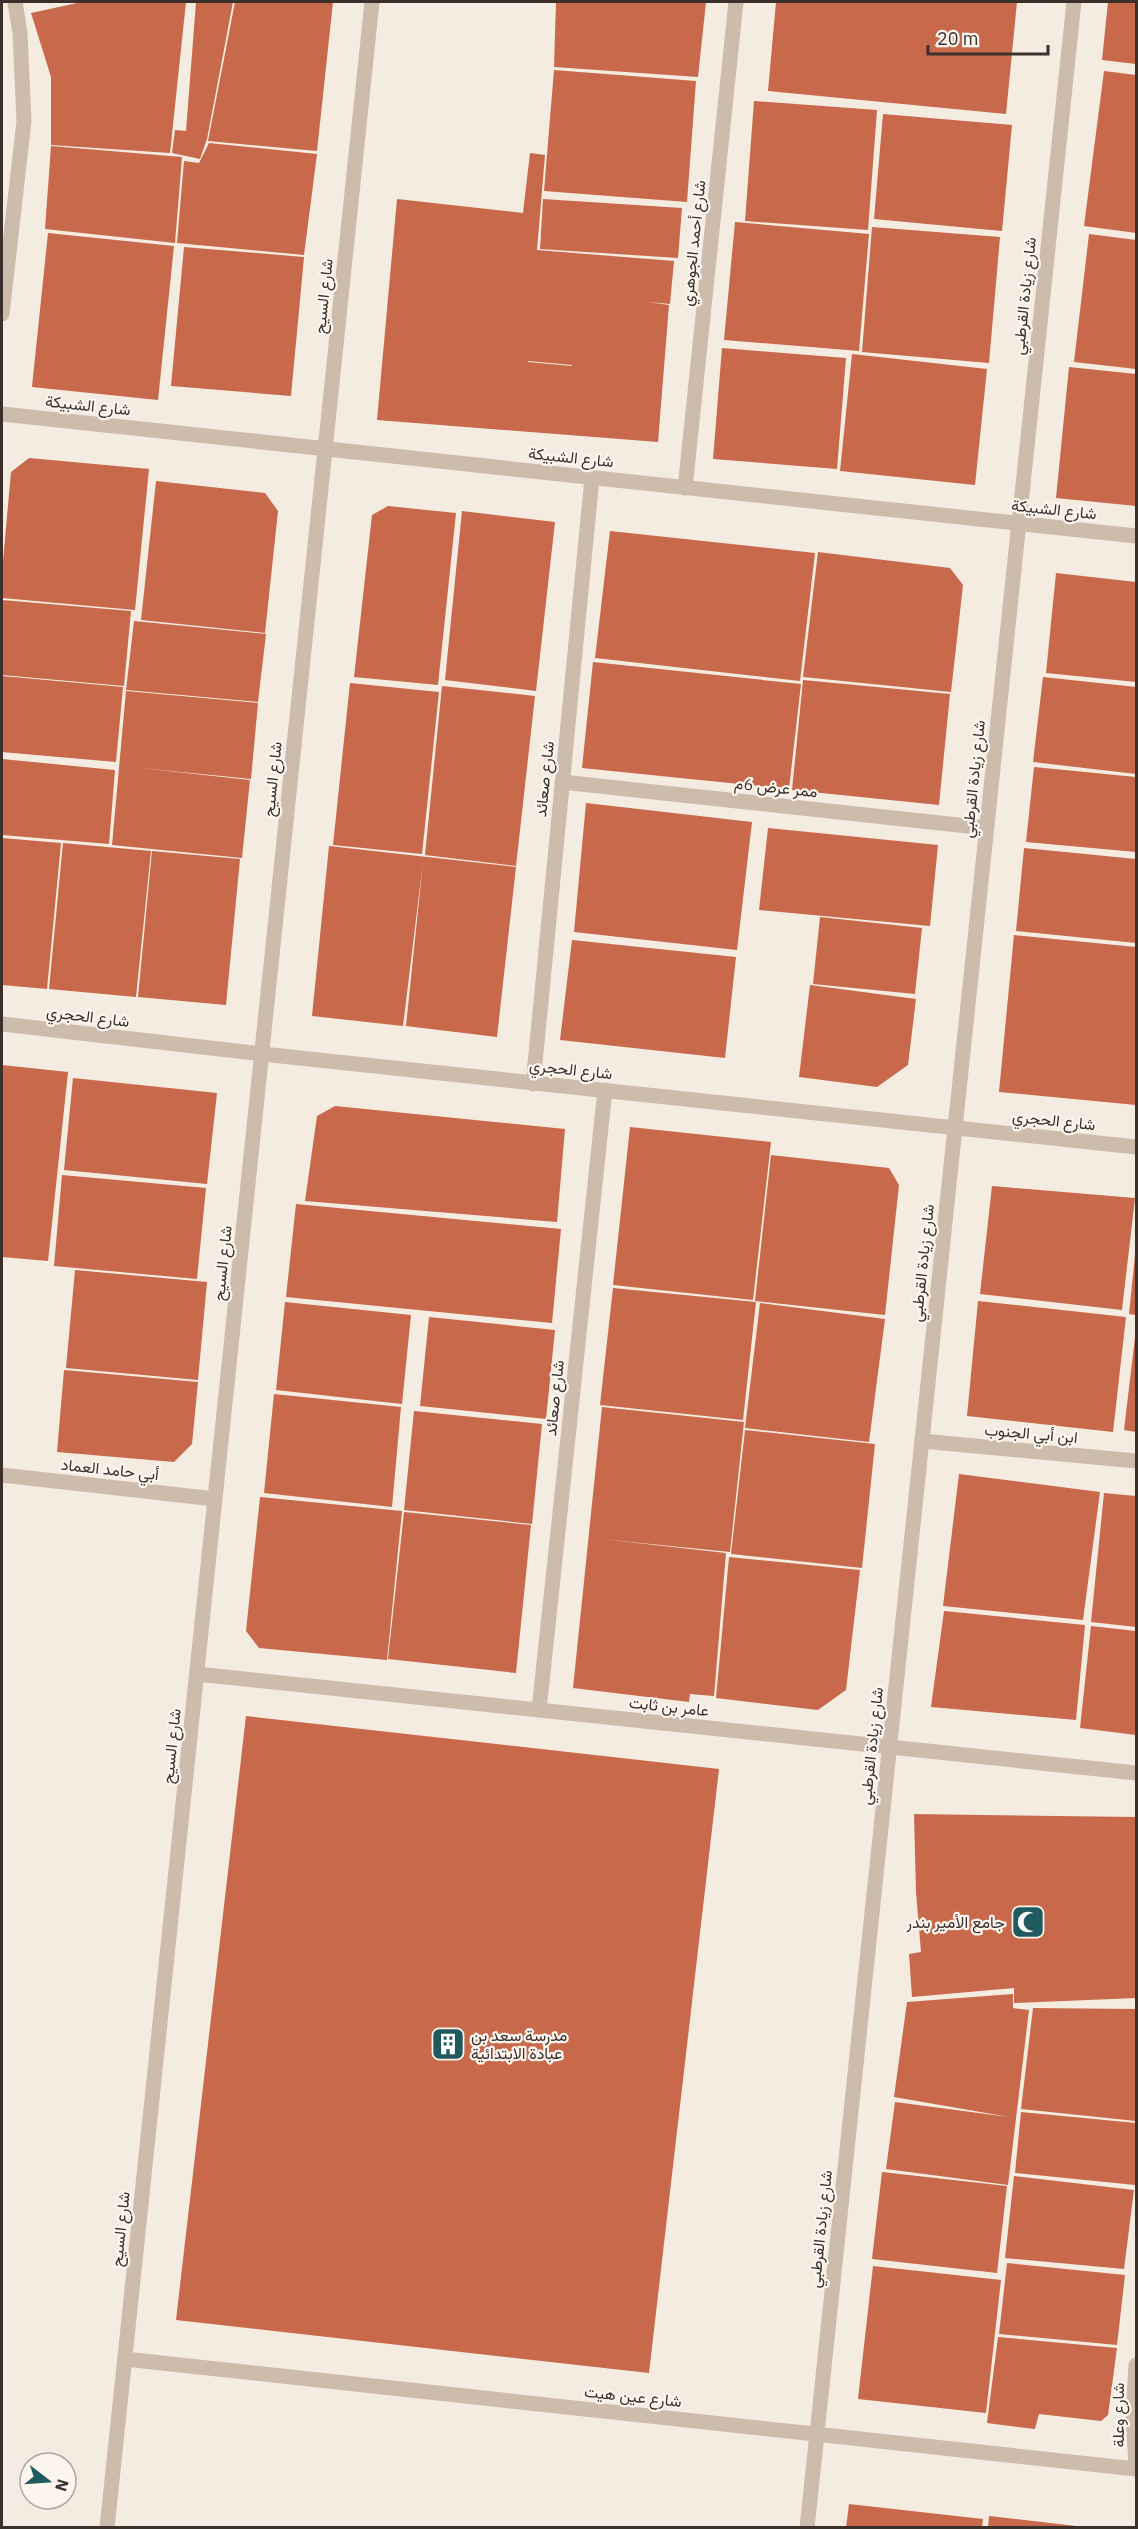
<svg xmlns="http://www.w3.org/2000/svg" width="1138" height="2529" viewBox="0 0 1138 2529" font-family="'IBM Plex Sans',Vazirmatn,sans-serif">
<rect width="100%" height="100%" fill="#f4ebe1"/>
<g fill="#c8694b" fill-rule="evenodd">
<path d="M82 2H186L170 153 51 145V77L31 13Z"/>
<path d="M196 2H233L207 139 200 159 172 153 175 130 186 131Z"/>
<path d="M235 2H333L317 151 208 141Z"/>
<path d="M556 2H706L698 77 554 67Z"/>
<path d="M776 2H1017L1006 114 768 91Z"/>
<path d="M1108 2H1136V64L1102 60Z"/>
<path d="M554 70 696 81 687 202 544 191Z"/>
<path d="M1104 71 1136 75V233L1084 226Z"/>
<path d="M754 101 877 110 868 230 745 221Z"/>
<path d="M883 114 1012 125 1002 231 874 219Z"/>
<path d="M209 143 317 154 304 255 177 243 184 161 199 163Z"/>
<path d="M51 146 182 157 175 243 45 229Z"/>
<path d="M530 153 545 155 537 250 674 261 670 304 647 302 669 305 658 442 377 420 397 199 523 213ZM528 361 572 365V366L528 362Z"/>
<path d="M543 199 682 208 678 258 540 249Z"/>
<path d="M735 222 869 234 859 351 724 340Z"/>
<path d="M872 227 1000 237 989 363 862 352Z"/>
<path d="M48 233 174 246 158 400 32 387Z"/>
<path d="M1089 234 1136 240V369L1074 362Z"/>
<path d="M184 247 304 257 291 396 171 386Z"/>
<path d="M722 348 846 358 837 469 713 459Z"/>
<path d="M852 354 987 369 975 485 840 471Z"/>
<path d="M1069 367 1136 374V506L1056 498Z"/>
<path d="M29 458 149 469 135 610 2 598V572L11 472Z"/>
<path d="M156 481 265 493 278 511 265 633 141 620Z"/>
<path d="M388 506 456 513 438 685 354 677 372 515Z"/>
<path d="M462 511 555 522 536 691 445 680Z"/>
<path d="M610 531 815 553 800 681 595 658Z"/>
<path d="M818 552 950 568 963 585 951 692 803 677Z"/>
<path d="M1056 573 1136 582V682L1046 673Z"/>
<path d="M2 600 131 611 124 686 2 675Z"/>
<path d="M134 621 266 634 258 702 126 690Z"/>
<path d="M593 662 801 684 789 789 582 768Z"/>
<path d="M2 676 123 687 116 762 2 752Z"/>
<path d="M1043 677 1136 687V774L1033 762Z"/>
<path d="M803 680 950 694 939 805 792 790Z"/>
<path d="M350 683 439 692 422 854 333 845Z"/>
<path d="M442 686 535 696 516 866 425 855Z"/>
<path d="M126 691 258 703 251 779 131 767 250 780 242 858 112 845Z"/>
<path d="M2 759 115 770 109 844 2 835Z"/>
<path d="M1034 767 1136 777V852L1026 842Z"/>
<path d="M586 803 752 822 737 950 574 932Z"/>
<path d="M768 828 938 845 930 926 759 910Z"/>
<path d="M2 838 61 843 47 989 2 985Z"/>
<path d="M63 843 151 851 136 997 49 989Z"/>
<path d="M329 846 516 867 497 1037 406 1026 423 862 403 1026 312 1016Z"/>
<path d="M1024 848 1136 859V943L1016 931Z"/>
<path d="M152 851 240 859 226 1005 138 997Z"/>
<path d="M820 917 922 928 915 994 813 984Z"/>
<path d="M1014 935 1136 947V1105L999 1092Z"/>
<path d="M572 940 736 957 725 1058 560 1040Z"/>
<path d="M810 985 916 999 908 1065 877 1087 799 1077Z"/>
<path d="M2 1065 68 1072 48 1261 2 1257Z"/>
<path d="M73 1078 217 1093 207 1184 64 1170Z"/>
<path d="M335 1106 565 1129 557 1222 305 1201 317 1116Z"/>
<path d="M630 1127 771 1142 753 1300 613 1285Z"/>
<path d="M771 1155 889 1168 899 1185 885 1315 755 1301Z"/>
<path d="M62 1175 206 1188 197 1279 54 1266Z"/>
<path d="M992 1186 1135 1198 1122 1310 980 1294Z"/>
<path d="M296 1204 561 1229 552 1323 286 1297Z"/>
<path d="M1135 1255H1136V1315L1129 1314Z"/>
<path d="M75 1270 207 1282 198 1380 66 1368Z"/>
<path d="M613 1288 756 1302 743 1420 600 1405Z"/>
<path d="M978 1301 1126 1317 1113 1432 967 1416Z"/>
<path d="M285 1302 411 1315 402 1404 276 1390Z"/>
<path d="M760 1303 885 1319 869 1442 745 1428Z"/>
<path d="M429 1317 555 1330 546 1419 420 1406Z"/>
<path d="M1135 1337H1136V1432L1124 1430Z"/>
<path d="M64 1370 198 1382 192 1444 174 1462 57 1452Z"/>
<path d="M274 1394 401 1407 392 1507 264 1493Z"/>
<path d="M602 1407 744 1422 730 1552 601 1539 726 1553 714 1696 690 1694 689 1702 573 1688Z"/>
<path d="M414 1411 542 1424 532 1524 404 1510Z"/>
<path d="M745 1430 875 1444 862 1568 731 1554Z"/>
<path d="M959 1474 1100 1492 1083 1620 943 1606Z"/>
<path d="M1104 1493 1136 1496V1627L1091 1622Z"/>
<path d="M260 1497 402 1511 387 1660 259 1648 246 1631Z"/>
<path d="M404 1512 531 1525 516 1673 388 1659Z"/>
<path d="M729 1557 860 1570 846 1690 818 1710 716 1698Z"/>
<path d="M944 1611 1085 1625 1076 1720 931 1707Z"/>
<path d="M1091 1626 1136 1631V1735L1080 1728Z"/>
<path d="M246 1716 719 1769 649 2373 176 2320Z"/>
<path d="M914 1814 1136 1817V1998L1014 2003V1988L912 1997 909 1954 921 1952 916 1892Z"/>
<path d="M1013 1994V2008L1029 2010 1008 2185 886 2169 895 2102 1009 2117 894 2097 907 2002Z"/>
<path d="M1033 2008 1136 2009V2121L1021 2109Z"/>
<path d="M1021 2112 1136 2123 1135 2185 1015 2173Z"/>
<path d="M882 2172 1007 2186 997 2273 872 2259Z"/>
<path d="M1014 2176 1134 2190 1124 2269 1005 2258Z"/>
<path d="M1007 2263 1125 2275 1117 2345 999 2334Z"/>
<path d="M873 2266 1001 2280 986 2413 858 2399Z"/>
<path d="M998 2337 1117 2348 1108 2415 1101 2421 1039 2414 1035 2429 987 2423Z"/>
<path d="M849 2504 983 2519 982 2528H846Z"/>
<path d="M989 2516 1076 2526V2528H988Z"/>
</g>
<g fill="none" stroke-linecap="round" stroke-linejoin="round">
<g stroke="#cdbbac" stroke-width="15">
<path d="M2 314 24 121 20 33 15 2"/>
<path d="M2 414 1136 536"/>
<path d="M685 488 736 2"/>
<path d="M562 782 986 828"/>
<path d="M2 1024 262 1054 1136 1147"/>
<path d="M533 1084 592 478"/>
<path d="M922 1441 1136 1461"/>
<path d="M2 1475 215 1499"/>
<path d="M197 1674 1136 1773"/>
<path d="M539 1710 605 1090"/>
<path d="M125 2359 1136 2469"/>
<path d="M1136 2365 1133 2415 1136 2465"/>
<path d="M107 2528 372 2"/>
<path d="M807 2528 1074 2"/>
</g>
</g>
<defs>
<symbol id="mosque-square" viewBox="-11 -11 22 22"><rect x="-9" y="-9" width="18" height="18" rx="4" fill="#1f5a5e" stroke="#fbf5ee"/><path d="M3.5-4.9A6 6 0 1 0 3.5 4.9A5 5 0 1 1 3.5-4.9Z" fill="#fff"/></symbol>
<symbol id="building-square" viewBox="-11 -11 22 22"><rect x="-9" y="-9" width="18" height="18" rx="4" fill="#1f5a5e" stroke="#fbf5ee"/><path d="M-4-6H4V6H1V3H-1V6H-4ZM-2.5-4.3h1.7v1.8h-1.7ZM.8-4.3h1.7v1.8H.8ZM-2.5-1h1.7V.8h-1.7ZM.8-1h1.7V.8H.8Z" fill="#fff"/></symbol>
</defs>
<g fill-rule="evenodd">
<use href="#mosque-square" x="1009" y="1903" width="38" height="38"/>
<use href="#building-square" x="429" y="2025" width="38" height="38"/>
</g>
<g text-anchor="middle" stroke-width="4.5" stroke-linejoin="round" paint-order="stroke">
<g font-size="16" fill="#3b302b" stroke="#fbf5ee">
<text transform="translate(693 243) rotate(-84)" y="6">شارع أحمد الجوهري</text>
<text transform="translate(323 296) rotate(-84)" y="6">شارع السيح</text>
<text transform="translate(1024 296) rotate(-84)" y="6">شارع زيادة القرطبي</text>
<text transform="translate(88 405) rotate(6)" y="6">شارع الشبيكة</text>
<text transform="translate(571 457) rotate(6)" y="6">شارع الشبيكة</text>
<text transform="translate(1054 509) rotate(6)" y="6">شارع الشبيكة</text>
<text transform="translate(272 779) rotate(-84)" y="6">شارع السيح</text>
<text transform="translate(544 779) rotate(-84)" y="6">شارع صعائد</text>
<text transform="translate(973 779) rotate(-84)" y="6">شارع زيادة القرطبي</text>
<text transform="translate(776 787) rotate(6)" y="6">ممر عرض 6م</text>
<text transform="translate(88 1016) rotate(7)" y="6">شارع الحجري</text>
<text transform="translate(571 1069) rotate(6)" y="6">شارع الحجري</text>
<text transform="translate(1054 1120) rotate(6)" y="6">شارع الحجري</text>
<text transform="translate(222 1263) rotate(-84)" y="6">شارع السيح</text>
<text transform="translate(922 1263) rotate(-84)" y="6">شارع زيادة القرطبي</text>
<text transform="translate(554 1398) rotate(-84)" y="6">شارع صعائد</text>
<text transform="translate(1031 1433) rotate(5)" y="6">ابن أبي الجنوب</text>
<text transform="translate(110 1469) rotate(6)" y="6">أبي حامد العماد</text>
<text transform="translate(669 1706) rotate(6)" y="6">عامر بن ثابت</text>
<text transform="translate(171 1746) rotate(-84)" y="6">شارع السيح</text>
<text transform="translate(871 1746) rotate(-84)" y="6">شارع زيادة القرطبي</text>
<text transform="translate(120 2229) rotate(-84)" y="6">شارع السيح</text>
<text transform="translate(820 2229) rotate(-84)" y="6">شارع زيادة القرطبي</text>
<text transform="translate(633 2396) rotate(6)" y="6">شارع عين هيت</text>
<text transform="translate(1118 2415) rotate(-90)" y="6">شارع وعلة</text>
</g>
<g font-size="16" fill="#3b302b" stroke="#fbf5ee" text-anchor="end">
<text x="1005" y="1928">جامع الأمير بندر</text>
<text x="471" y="2041" text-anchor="start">مدرسة سعد بن<tspan x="471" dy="18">عبادة الابتدائية</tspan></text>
</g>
</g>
<rect width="1138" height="2529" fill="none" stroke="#3b302b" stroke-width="6"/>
<g transform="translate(48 2481) rotate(107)"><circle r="28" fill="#fbf5ee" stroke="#aea6a0" stroke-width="1.5"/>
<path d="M0-4.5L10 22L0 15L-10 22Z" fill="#1f5a5e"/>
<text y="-9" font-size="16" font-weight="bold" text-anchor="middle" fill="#3b302b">N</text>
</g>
<path d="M928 45v9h120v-9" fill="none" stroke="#3b302b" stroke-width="3"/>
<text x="937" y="45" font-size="18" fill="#3b302b" stroke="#fbf5ee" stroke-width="4.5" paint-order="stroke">20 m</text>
</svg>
